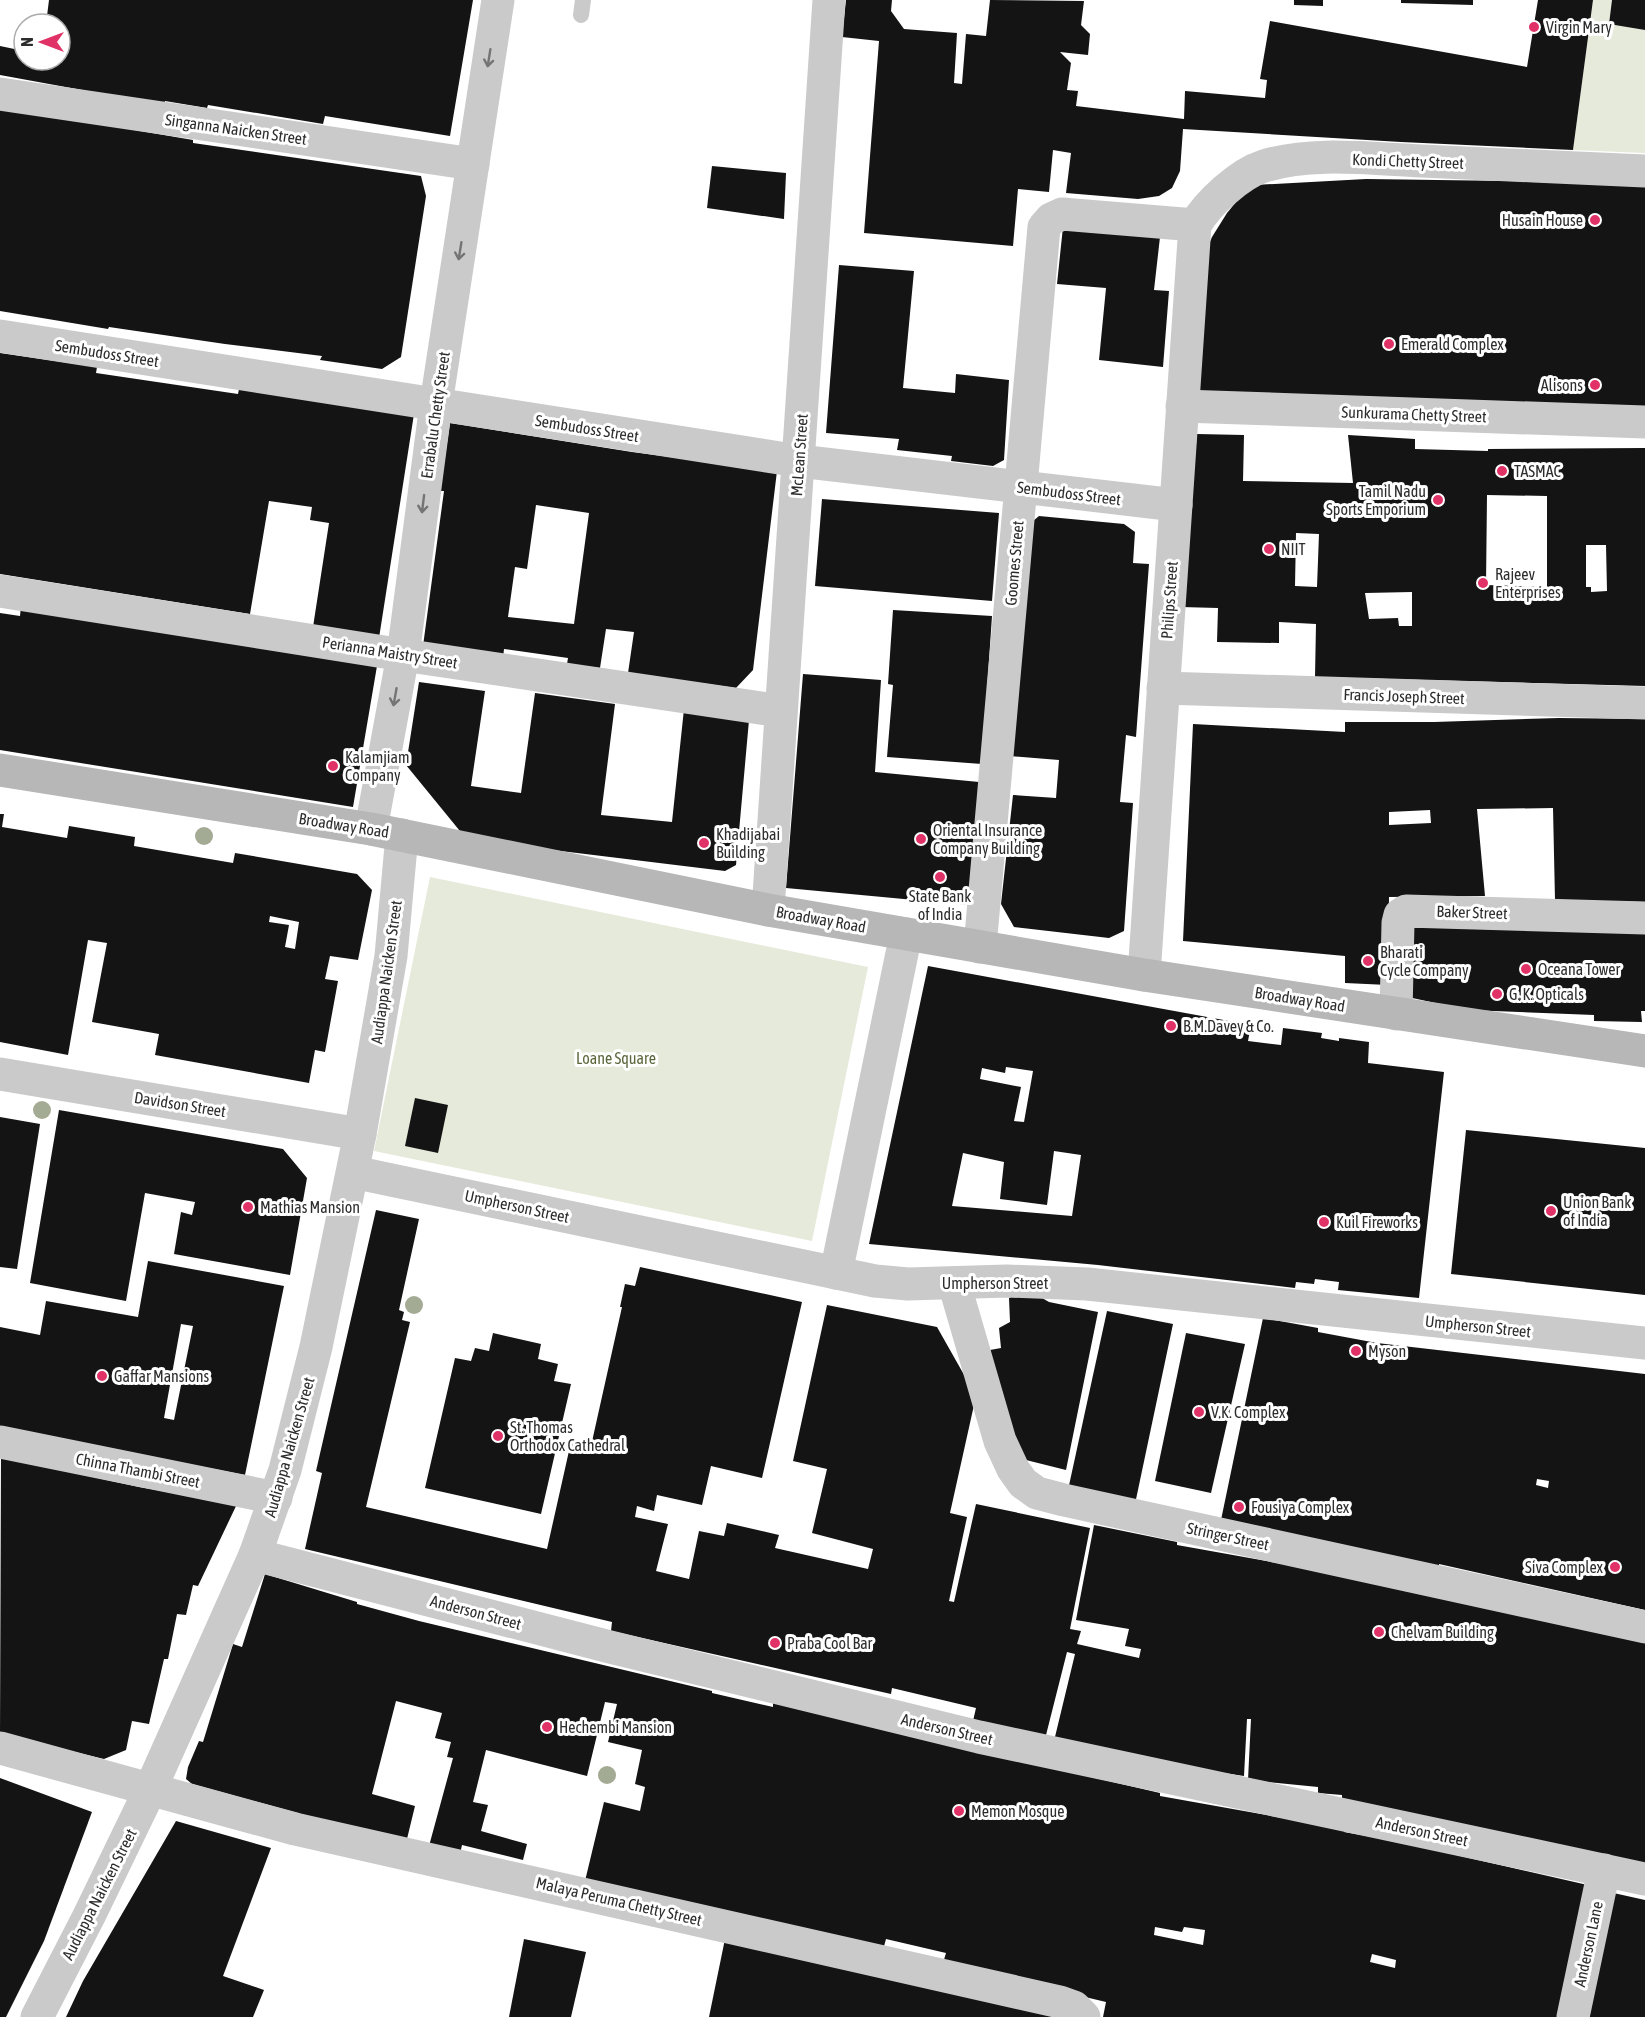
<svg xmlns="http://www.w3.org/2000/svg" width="1645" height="2017" viewBox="0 0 1645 2017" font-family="'Asap Condensed',sans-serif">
<rect width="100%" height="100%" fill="#fff"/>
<g fill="#e6eada">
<path d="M1593 0H1612L1609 23 1645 30V153L1573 150Z"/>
<path d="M430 877 868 967 812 1241 374 1151Z"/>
</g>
<g fill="#141414" fill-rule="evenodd">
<path d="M49 0H473L450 136 325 116 323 124 208 105 207 108 165 101 164 105 0 75V46L24 51V60H60V24H46Z"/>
<path d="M846 0H892L891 11 904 29 957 33 954 83 962 84 966 34 986 36 990 0 1084 1 1081 25 1090 34 1088 55 1060 52 1071 63 1067 90 1078 91 1076 106 1184 119 1185 91 1265 98 1267 80 1260 79 1270 21 1527 67 1538 0H1593L1573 150 1401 142 1183 129 1180 171 1172 188 1159 196 1138 199 1066 193 1071 153 1053 150 1049 192 1018 189 1013 246 864 233 879 41 842 37Z"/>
<path d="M1294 0H1323V6L1294 5Z"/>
<path d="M1401 0H1473V5L1401 3Z"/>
<path d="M1612 0H1645V30L1609 24Z"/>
<path d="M0 107 193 140V143L421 176 426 196 401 357 382 369 320 360 322 356 225 344 109 327 108 329 0 311Z"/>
<path d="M712 166 786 173 784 219 707 208Z"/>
<path d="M1366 179 1645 183V411L1195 394 1202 261 1212 237 1227 213 1241 196 1254 185Z"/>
<path d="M1063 227 1160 237 1154 290 1169 291 1163 367 1099 360 1106 288 1057 284Z"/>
<path d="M839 265 914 271 903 388 955 393 956 374 1009 380 1004 460 993 466 951 461 952 456 897 450 899 439 826 433Z"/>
<path d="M0 353 97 367 96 373 238 394 239 389 414 414 379 638 313 627 329 523 310 520 312 507 269 501 250 614 0 574Z"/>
<path d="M450 423 632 452 777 471 753 670 736 688 628 673 634 632 606 629 600 668 567 664 568 658 504 649 503 658 423 646 444 491H440ZM536 505 589 513 574 624 508 617 515 567 527 569Z"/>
<path d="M1197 434 1244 435 1243 481 1353 483 1348 435 1415 439V449L1488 451V449L1645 448V686L1315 677 1316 624 1279 622V643L1217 642 1218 608 1181 607ZM1487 495 1547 496V587L1486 585ZM1296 533 1319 534 1317 587 1295 586ZM1586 545H1606L1607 591 1591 592V587H1586ZM1412 592V626H1399L1398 618 1369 619 1365 593Z"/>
<path d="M822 499 999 513 992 601 815 586Z"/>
<path d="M1039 516 1124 524 1135 532 1133 563 1149 564 1136 737 1126 735 1120 802 1133 803 1124 931 1109 938 1014 927 1001 904 1013 795 1056 798 1059 760 1010 756 1033 521Z"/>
<path d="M21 606 377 666 353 807 0 750V613L20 616Z"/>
<path d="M893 610 992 616 982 764 887 757 893 685 888 684Z"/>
<path d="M803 674 881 680 875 772 979 782 968 905 786 888Z"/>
<path d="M419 682 485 691 471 786 521 793 535 693 615 704 601 815 672 822 684 709 749 720 736 865 725 871 536 848 464 836 406 765Z"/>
<path d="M1559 718 1645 719V902L1555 900 1553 808 1477 809 1485 896 1389 897 1388 985 1345 983V956L1183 941 1193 724 1345 732V722H1434ZM1430 810 1431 823 1389 825V812Z"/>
<path d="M0 814H4L2 827 67 838 69 826 135 837 134 846 233 863 235 853 357 874 372 890 358 960 330 956 325 979 338 981 325 1052 315 1050 309 1083 155 1055 159 1034 92 1022 107 943 88 940 68 1055 0 1042ZM270 916 299 922 295 949 285 947 289 925 269 922Z"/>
<path d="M1405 922 1645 934V1011H1641L1642 1022 1594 1021V1015L1468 1010 1403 996Z"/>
<path d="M928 966 1251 1025 1248 1041 1281 1045 1283 1028 1322 1033 1321 1038 1339 1041V1038L1369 1042 1368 1063 1444 1072 1419 1298 1338 1290 1339 1282 1315 1279 1314 1284 1296 1282 1295 1288 1098 1265 869 1244ZM1006 1067 1033 1071 1024 1122 1014 1121 1021 1087 980 1079 982 1068 1005 1073ZM1054 1151 1081 1155 1072 1216 952 1206 963 1153 1004 1162 1000 1199 1047 1205Z"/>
<path d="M415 1098 448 1105 438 1153 405 1146Z"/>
<path d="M59 1110 283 1149 307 1178 290 1275 174 1254 181 1212 192 1215 195 1202 145 1193 126 1301 30 1283Z"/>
<path d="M0 1117 40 1124 17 1269 0 1267Z"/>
<path d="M1466 1130 1645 1148V1295L1451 1274Z"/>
<path d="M376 1210 419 1219 399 1310 404 1312 402 1320 410 1322 366 1507 547 1549 571 1442 591 1446 622 1307H620L625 1284 635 1286 640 1267 802 1302 762 1478 711 1466 702 1505 657 1495 654 1511 637 1506 635 1517 668 1524 656 1571 689 1579 699 1531 724 1536 727 1523 779 1535 775 1548 868 1569 873 1549 812 1533 827 1469 793 1461 827 1305 937 1327 976 1396 950 1513 967 1517 949 1601 954 1602 976 1504 1090 1528 1070 1629 1081 1631 1077 1644 1139 1658 1141 1649 1125 1646 1129 1629 1076 1620 1094 1525 1177 1542V1545L1328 1572 1645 1642V1866L1342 1801V1795L1318 1793V1787L1248 1780 1251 1719H1247L1244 1776 1148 1762 1054 1741 1075 1654 1067 1652 1045 1739 973 1721 976 1708 892 1688 891 1694 611 1631 612 1622 305 1549 322 1473 316 1471Z"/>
<path d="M148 1261 284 1286 245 1475 0 1428V1327L40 1335 46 1301 138 1317ZM181 1324 193 1326 174 1420 164 1418Z"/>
<path d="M1015 1295 1042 1298 1049 1302 1098 1312 1066 1470 1026 1460 999 1400 990 1350 1001 1348 999 1328 1010 1322 1009 1298Z"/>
<path d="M1107 1311 1173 1324 1135 1504 1068 1490Z"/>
<path d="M1263 1318 1318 1328V1332L1377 1343 1645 1374V1610L1439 1564V1568L1221 1520ZM1537 1479 1549 1481 1548 1488 1536 1485Z"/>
<path d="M493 1333 541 1344 538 1359 558 1364 554 1381 571 1384 541 1514 425 1488 455 1358 471 1361 475 1348 489 1351Z"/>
<path d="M1186 1333 1245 1344 1211 1493 1155 1481Z"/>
<path d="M1 1457 139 1487 237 1504 198 1586 193 1585 186 1615 177 1614 168 1659H164L149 1724 132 1721 126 1750 104 1759 0 1734Z"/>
<path d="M265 1574 357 1602V1604L419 1621 712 1691V1693L773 1707V1703L1160 1793V1796L1344 1829V1832L1395 1841 1592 1886 1560 2017H1103L1106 2002 943 1963 946 1953 886 1939 883 1950 585 1881 604 1802 640 1811 645 1787 635 1784 642 1750 608 1742 617 1704 605 1702 587 1776 486 1750 473 1802 488 1805 481 1831 527 1844 523 1860 462 1845 460 1854 429 1846 453 1758 447 1757 451 1742 435 1738 442 1713 396 1701 372 1794 415 1806 406 1843 192 1784 186 1779 188 1767 199 1741 203 1742 233 1644 242 1647ZM1155 1927 1182 1932 1184 1927 1205 1930 1203 1945 1154 1935ZM1372 1954 1396 1960 1395 1968 1370 1962Z"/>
<path d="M0 1778 92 1812 44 1941 6 2017H0Z"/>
<path d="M176 1821 271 1848 223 1976 264 1990 253 2017H66L83 1981Z"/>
<path d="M1609 1892 1645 1900V2017H1581Z"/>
<path d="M524 1939 586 1952 571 2017H509Z"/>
<path d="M725 1939 1063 2017H709Z"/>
</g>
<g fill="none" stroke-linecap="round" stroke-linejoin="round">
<path stroke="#cacaca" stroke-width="16" d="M581 15 583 0"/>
<g stroke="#cacaca" stroke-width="33">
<path d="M0 94 473 164"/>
<path d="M0 336 799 461 1176 505"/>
<path d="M1182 406 1645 422"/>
<path d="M0 591 403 655 781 711"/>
<path d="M1163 688 1645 703"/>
<path d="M768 910 829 0"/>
<path d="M980 947 1044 227 1051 219 1062 214 1195 225"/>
<path d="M1144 975 1195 225C1208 203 1239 174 1264 166 1314 151 1370 159 1422 161 1496 164 1571 168 1645 171"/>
<path d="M1396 1014 1398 923 1400 915 1406 911 1645 918"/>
<path d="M0 1074 360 1134"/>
<path d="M353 1172 875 1281 908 1284 1007 1281 1087 1284 1645 1343"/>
<path d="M836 1273 906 934"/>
<path d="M954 1283 1000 1441 1013 1469 1023 1483 1037 1493 1064 1500 1645 1627"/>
<path d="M0 1442 276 1498"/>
<path d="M255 1555 610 1647 979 1737 1645 1879"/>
<path d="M0 1748 295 1829 1060 2002 1074 2007 1084 2017"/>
<path d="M1573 2017 1604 1870"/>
</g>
<g stroke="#cacaca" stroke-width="33">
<path d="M371 829 403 655 436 404 498 0"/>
<path d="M37 2017 89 1916 150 1790 255 1555 285 1470 316 1347 360 1134 391 956 402 835"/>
</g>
<path stroke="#b7b7b7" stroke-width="33" d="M0 770 371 829 768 910 1144 975 1645 1051"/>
</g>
<g fill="#a4ab94">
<circle cx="204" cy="836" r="9"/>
<circle cx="42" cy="1110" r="9"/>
<circle cx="414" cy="1305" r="9"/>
<circle cx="607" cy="1775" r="9"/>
</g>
<defs><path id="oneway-shaft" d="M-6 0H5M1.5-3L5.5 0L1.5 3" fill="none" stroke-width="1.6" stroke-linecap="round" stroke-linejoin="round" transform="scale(1.5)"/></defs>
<g stroke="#747474">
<use href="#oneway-shaft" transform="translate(489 58) rotate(99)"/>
<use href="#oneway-shaft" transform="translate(460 251) rotate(99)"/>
<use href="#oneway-shaft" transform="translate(423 504) rotate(97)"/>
<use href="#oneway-shaft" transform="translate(395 697) rotate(100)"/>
</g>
<g fill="#e03267" stroke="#fff" stroke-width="2">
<circle cx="1534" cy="27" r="6"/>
<circle cx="1595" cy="220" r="6"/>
<circle cx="1389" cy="344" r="6"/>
<circle cx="1595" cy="385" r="6"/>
<circle cx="1502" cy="471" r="6"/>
<circle cx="1438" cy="500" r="6"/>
<circle cx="1269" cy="549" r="6"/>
<circle cx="1483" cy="583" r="6"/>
<circle cx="333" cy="766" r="6"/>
<circle cx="921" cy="839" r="6"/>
<circle cx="704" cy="843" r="6"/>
<circle cx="940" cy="877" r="6"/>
<circle cx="1368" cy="961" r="6"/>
<circle cx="1526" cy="969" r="6"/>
<circle cx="1497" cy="994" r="6"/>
<circle cx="1171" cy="1026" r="6"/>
<circle cx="248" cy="1207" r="6"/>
<circle cx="1551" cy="1211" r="6"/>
<circle cx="1324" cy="1222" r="6"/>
<circle cx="1356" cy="1351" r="6"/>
<circle cx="102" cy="1376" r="6"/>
<circle cx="1199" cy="1412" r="6"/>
<circle cx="498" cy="1436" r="6"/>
<circle cx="1239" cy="1507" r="6"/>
<circle cx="1615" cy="1567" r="6"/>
<circle cx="1379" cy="1632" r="6"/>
<circle cx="775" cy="1643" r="6"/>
<circle cx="547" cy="1727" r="6"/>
<circle cx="959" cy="1811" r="6"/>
</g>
<g text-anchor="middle" stroke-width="6" stroke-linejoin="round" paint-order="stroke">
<g font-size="16" fill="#2d2d2d" stroke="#fff" text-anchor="start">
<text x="1546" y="33">Virgin Mary</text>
<text x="1583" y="226" text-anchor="end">Husain House</text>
<text x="1401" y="350">Emerald Complex</text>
<text x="1583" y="391" text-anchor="end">Alisons</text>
<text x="1514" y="477">TASMAC</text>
<text x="1426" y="497" text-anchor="end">Tamil Nadu<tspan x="1426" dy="18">Sports Emporium</tspan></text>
<text x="1281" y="555">NIIT</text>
<text x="1495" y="580">Rajeev<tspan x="1495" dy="18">Enterprises</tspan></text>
<text x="345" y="763">Kalamjiam<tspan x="345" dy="18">Company</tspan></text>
<text x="933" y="836">Oriental Insurance<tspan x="933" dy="18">Company Building</tspan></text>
<text x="716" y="840">Khadijabai<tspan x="716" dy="18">Building</tspan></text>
<text x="940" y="902" text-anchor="middle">State Bank<tspan x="940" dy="18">of India</tspan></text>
<text x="1380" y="958">Bharati<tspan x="1380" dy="18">Cycle Company</tspan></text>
<text x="1538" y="975">Oceana Tower</text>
<text x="1509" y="1000">G. K. Opticals</text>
<text x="1183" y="1032">B.M.Davey &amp; Co.</text>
<text x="1563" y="1208">Union Bank<tspan x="1563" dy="18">of India</tspan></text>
<text x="260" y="1213">Mathias Mansion</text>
<text x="1336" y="1228">Kuil Fireworks</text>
<text x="1368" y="1357">Myson</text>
<text x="114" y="1382">Gaffar Mansions</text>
<text x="1211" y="1418">V.K. Complex</text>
<text x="510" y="1433">St. Thomas<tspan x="510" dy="18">Orthodox Cathedral</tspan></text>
<text x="1251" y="1513">Fousiya Complex</text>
<text x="1603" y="1573" text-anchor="end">Siva Complex</text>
<text x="1391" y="1638">Chelvam Building</text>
<text x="787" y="1649">Praba Cool Bar</text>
<text x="559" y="1733">Hechembi Mansion</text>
<text x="971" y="1817">Memon Mosque</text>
</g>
<g font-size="16" fill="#2d2d2d" stroke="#fff">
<text transform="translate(236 129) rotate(8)" y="6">Singanna Naicken Street</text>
<text transform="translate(1408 161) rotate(2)" y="6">Kondi Chetty Street</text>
<text transform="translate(107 353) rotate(9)" y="6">Sembudoss Street</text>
<text transform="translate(1414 414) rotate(2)" y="6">Sunkurama Chetty Street</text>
<text transform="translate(435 415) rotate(-82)" y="6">Errabalu Chetty Street</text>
<text transform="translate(587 428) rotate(9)" y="6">Sembudoss Street</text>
<text transform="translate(799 455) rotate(-86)" y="6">McLean Street</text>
<text transform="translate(1069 493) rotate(7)" y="6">Sembudoss Street</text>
<text transform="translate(1014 563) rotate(-85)" y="6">Goomes Street</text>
<text transform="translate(1169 600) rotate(-86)" y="6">Philips Street</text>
<text transform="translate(390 652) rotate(9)" y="6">Perianna Maistry Street</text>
<text transform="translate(1404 696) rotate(2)" y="6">Francis Joseph Street</text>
<text transform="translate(344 825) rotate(9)" y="6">Broadway Road</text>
<text transform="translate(1472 912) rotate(2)" y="6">Baker Street</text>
<text transform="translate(821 919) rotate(10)" y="6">Broadway Road</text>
<text transform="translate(386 972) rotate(-82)" y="6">Audiappa Naicken Street</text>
<text transform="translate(1300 999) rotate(9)" y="6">Broadway Road</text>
<text transform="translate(180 1104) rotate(9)" y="6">Davidson Street</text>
<text transform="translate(517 1206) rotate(12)" y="6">Umpherson Street</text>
<text x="995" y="1289">Umpherson Street</text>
<text transform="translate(1478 1326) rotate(6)" y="6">Umpherson Street</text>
<text transform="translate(289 1447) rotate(-74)" y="6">Audiappa Naicken Street</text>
<text transform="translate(138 1470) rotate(11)" y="6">Chinna Thambi Street</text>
<text transform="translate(1228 1536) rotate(12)" y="6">Stringer Street</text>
<text transform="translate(476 1612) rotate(15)" y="6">Anderson Street</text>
<text transform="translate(947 1729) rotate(13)" y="6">Anderson Street</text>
<text transform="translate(1422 1831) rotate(12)" y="6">Anderson Street</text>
<text transform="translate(99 1894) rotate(-63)" y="6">Audiappa Naicken Street</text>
<text transform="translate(619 1901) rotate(13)" y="6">Malaya Peruma Chetty Street</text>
<text transform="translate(1588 1944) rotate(-78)" y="6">Anderson Lane</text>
</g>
<g font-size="16" fill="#5a673c" stroke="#fff">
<text x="616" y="1064">Loane Square</text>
</g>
</g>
<g transform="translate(42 42) rotate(270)"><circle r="28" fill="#ffffff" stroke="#ababab" stroke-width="1.5"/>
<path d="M0-4.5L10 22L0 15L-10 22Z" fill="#e03267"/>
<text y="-9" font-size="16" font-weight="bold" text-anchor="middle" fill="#2d2d2d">N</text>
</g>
</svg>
